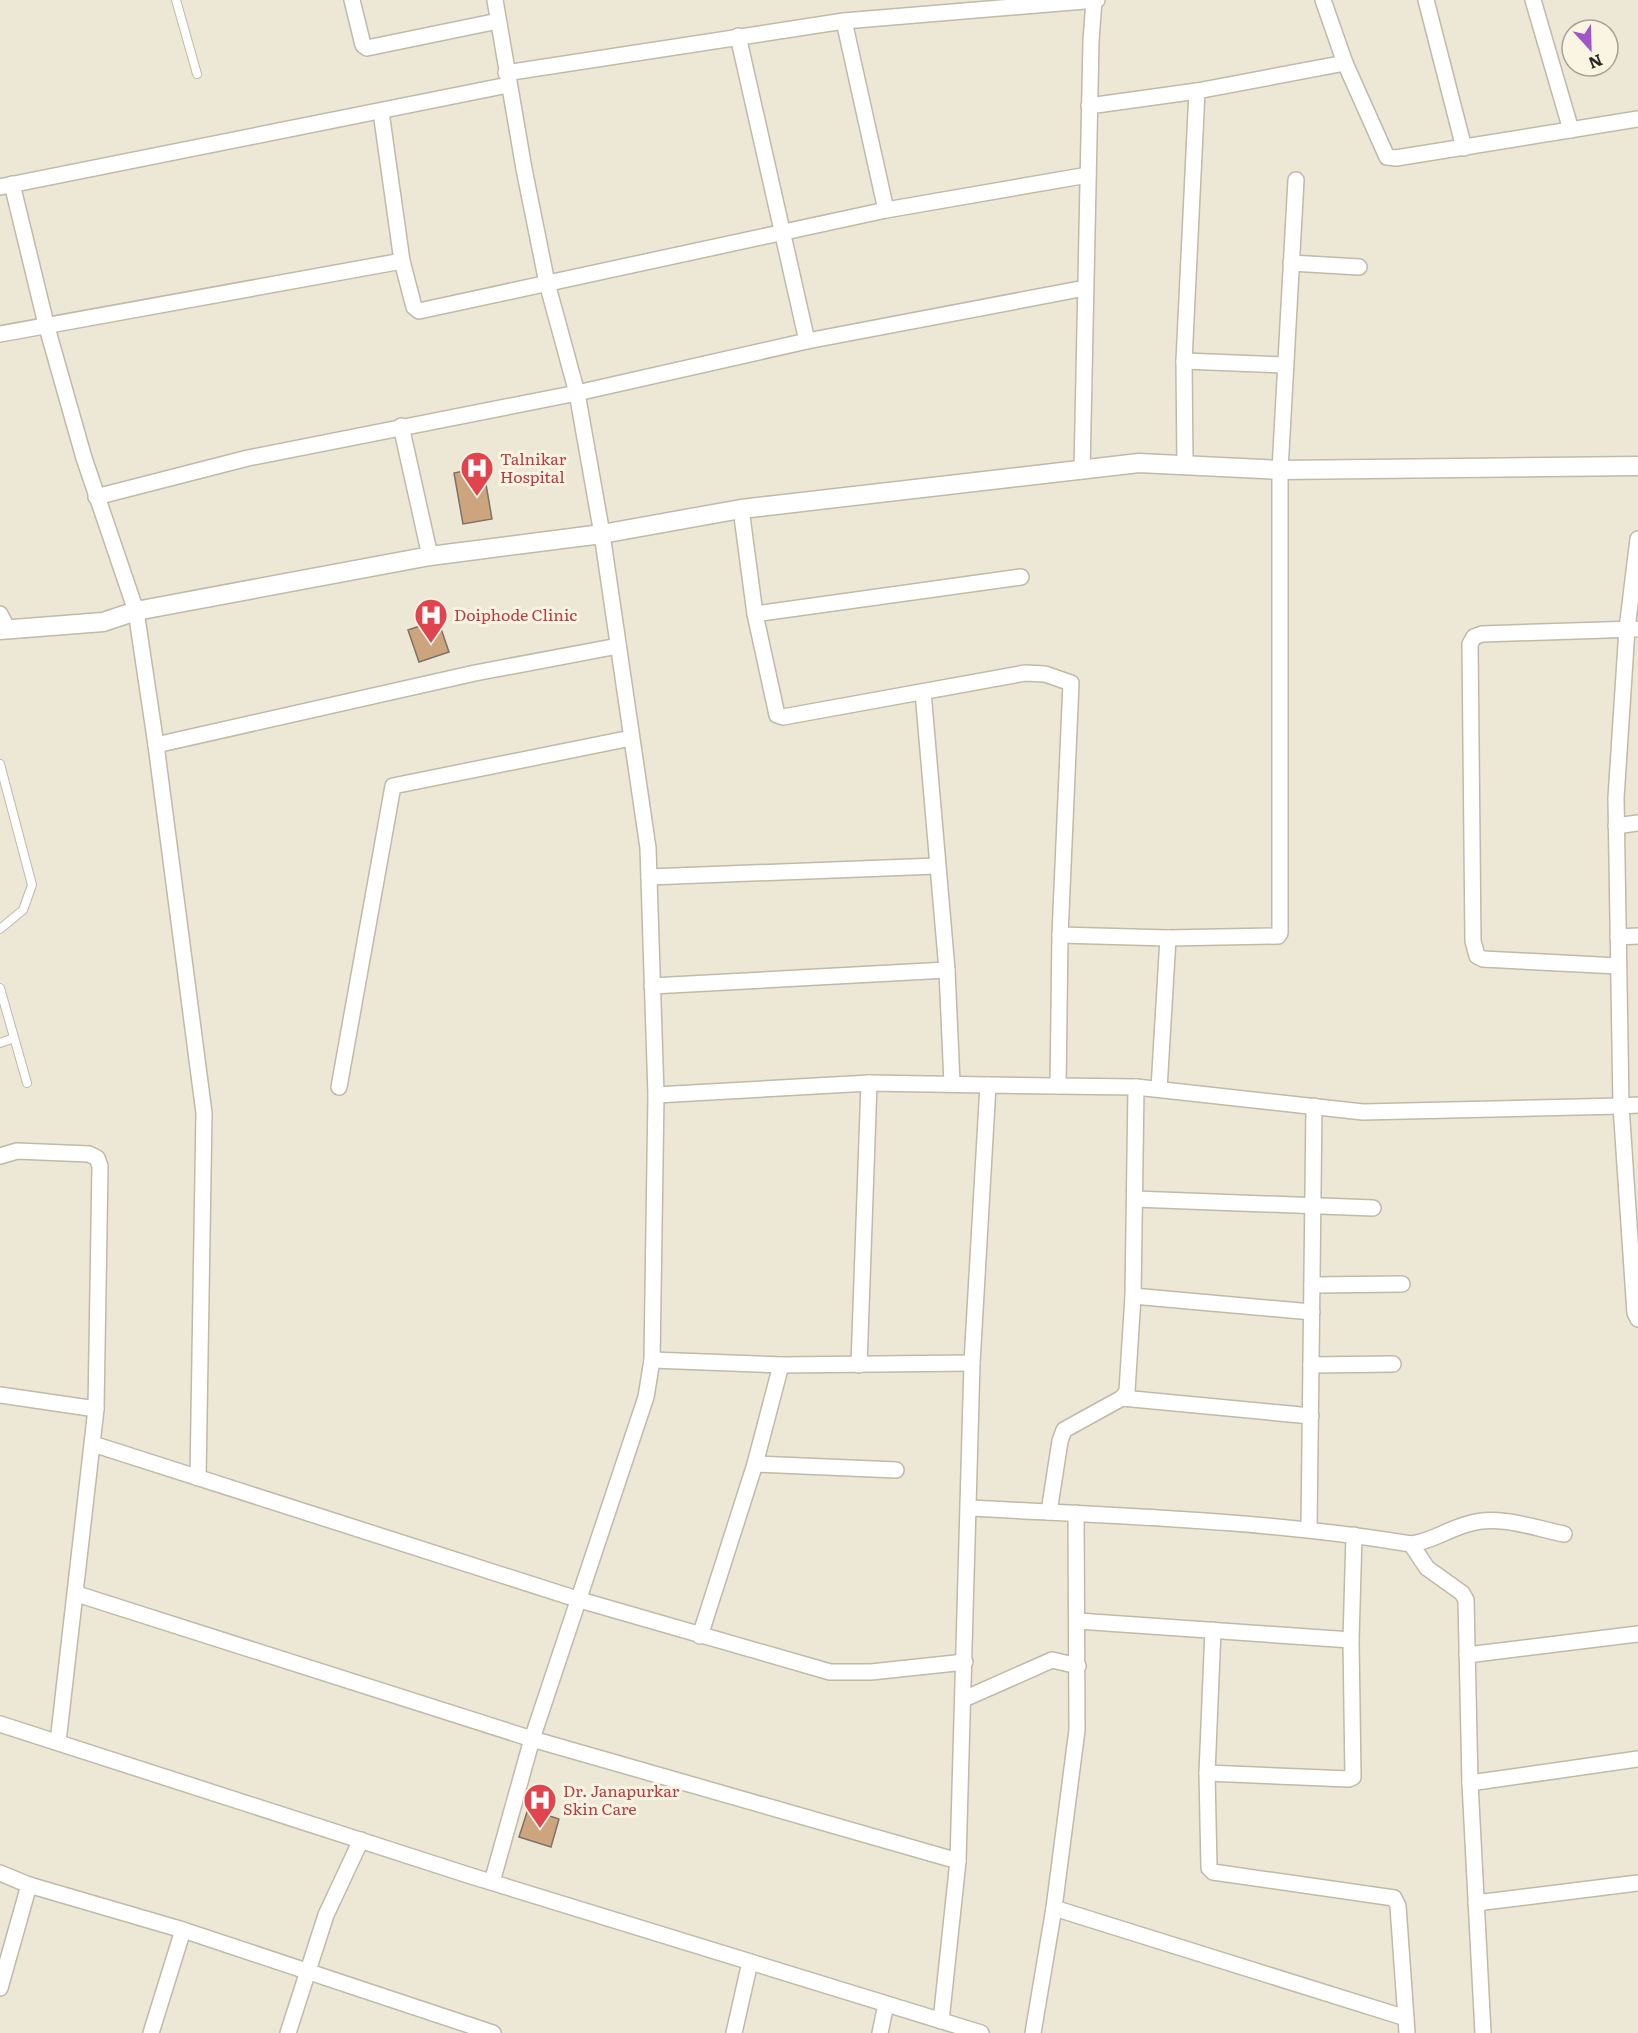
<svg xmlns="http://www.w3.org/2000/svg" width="1638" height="2033" viewBox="0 0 1638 2033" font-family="Literata,serif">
<rect width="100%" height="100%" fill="#ede7d5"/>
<g fill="#cca57e" stroke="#7f7266" stroke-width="1.5">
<path d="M483 467 492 519 463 524 454 473Z"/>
<path d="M438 620 449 652 419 662 408 630Z"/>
<path d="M528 1809 559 1819 551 1847 519 1837Z"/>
</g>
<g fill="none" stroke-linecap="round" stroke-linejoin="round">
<defs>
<g id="service">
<path d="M176 0 197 74"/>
<path d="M0 764 32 885 23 910 0 929"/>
<path d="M0 988 27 1083"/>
<path d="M0 1043 14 1038"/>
</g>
<g id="minor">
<path d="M352 0 363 45 367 48 498 21"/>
<path d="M495 0 524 169 547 283 577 393 602 534 648 848 656 1095 869 1083 988 1085"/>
<path d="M1323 0 1345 63 1387 157 1396 158 1638 119"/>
<path d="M1426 0 1464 148"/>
<path d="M1533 0 1571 130"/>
<path d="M844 21 886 210"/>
<path d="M738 36 807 341"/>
<path d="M506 73 844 21 1097 0"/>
<path d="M1089 106 1197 91 1345 63"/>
<path d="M381 112 402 261 414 307 419 311 886 210 1088 175"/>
<path d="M12 184 46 324 84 458 136 611 156 745 204 1113 198 1478"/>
<path d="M0 187 508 85"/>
<path d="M1291 263 1359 267"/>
<path d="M0 334 402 261"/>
<path d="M1184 361 1285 365"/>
<path d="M401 426 430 556"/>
<path d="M1185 466 1184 361 1197 91"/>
<path d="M1082 471 1091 41 1094 0"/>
<path d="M96 497 248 458 577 393 807 341 1085 288"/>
<path d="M741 509 755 614 777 715 783 717 1025 673 1045 674 1071 683 1060 935 1058 1086"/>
<path d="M0 614 7 628"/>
<path d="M755 614 1021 577"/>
<path d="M923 692 947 970 952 1083"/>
<path d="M156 745 475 673 618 646"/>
<path d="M1616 826 1638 823"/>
<path d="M649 877 937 866"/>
<path d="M1060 935 1168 938 1278 936 1280 933V470L1296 180"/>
<path d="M1618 937 1638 936"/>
<path d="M1618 966 1483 959 1477 956 1473 941 1470 644 1474 637 1482 634 1635 629"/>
<path d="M652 986 947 970"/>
<path d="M339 1087 393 786 631 738"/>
<path d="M1159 1089 1168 938"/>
<path d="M1638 1105 1621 1106 1635 1313 1638 1319"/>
<path d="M0 1156 17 1151 89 1154 97 1158 100 1166 96 1409 58 1742"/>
<path d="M1135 1199 1373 1208"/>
<path d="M1312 1285 1402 1284"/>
<path d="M1133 1296 1312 1312"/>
<path d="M652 1360 781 1365 972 1363"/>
<path d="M859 1365 869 1083"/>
<path d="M1311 1365 1393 1364"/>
<path d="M0 1395 96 1409"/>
<path d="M1122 1398 1311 1416"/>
<path d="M93 1444 580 1600 830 1672H871L965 1662"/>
<path d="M755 1464 896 1470"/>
<path d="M970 1508C1118 1516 1265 1520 1411 1544 1431 1542 1448 1529 1468 1524 1498 1514 1534 1528 1564 1534"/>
<path d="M1049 1512 1060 1441 1064 1430 1122 1398 1127 1391 1133 1296 1136 1087"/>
<path d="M1309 1529 1314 1106"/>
<path d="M1411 1544 1427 1568 1462 1593 1466 1600 1470 1783 1483 2033"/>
<path d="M77 1594 532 1739 958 1861"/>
<path d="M1078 1621 1351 1640"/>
<path d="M1213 1630 1207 1773 1209 1868 1213 1872 1394 1898 1398 1906 1407 2033"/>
<path d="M700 1636 755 1464 781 1365"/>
<path d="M1467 1655 1638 1634"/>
<path d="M964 1699 1052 1660 1078 1666"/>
<path d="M0 1724 468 1875 981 2033"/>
<path d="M1207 1773 1349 1779 1353 1777 1351 1640 1354 1535"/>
<path d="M1470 1783 1638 1759"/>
<path d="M0 1873 29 1885 183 1930 493 2033"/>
<path d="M492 1882 532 1739 646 1397 652 1360 656 1095"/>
<path d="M1476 1903 1638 1883"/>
<path d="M1054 1908 1406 2018"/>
<path d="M0 1988 29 1885"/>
<path d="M941 2021 958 1861 972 1363 988 1085 1136 1087 1363 1112 1621 1106 1616 798 1627 629 1638 539"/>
<path d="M151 2033 183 1930"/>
<path d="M288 2033 326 1915 361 1840"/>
<path d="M734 2033 750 1962"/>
<path d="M880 2033 886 2004"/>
<path d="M1033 2033 1054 1908 1077 1730 1076 1513"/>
</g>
<path id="tertiary" d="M0 630 103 622 136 611 430 556 602 534 741 509 1139 463 1280 470 1638 466"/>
</defs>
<use href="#service" stroke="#bfbaa9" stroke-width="10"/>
<use href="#minor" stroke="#bfbaa9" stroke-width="18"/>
<use href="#tertiary" stroke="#bfbaa9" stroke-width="21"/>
<use href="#service" stroke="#fff" stroke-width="8"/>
<use href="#minor" stroke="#fff" stroke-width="15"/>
<use href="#tertiary" stroke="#fff" stroke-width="18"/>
</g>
<defs>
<symbol id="hospital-pin" viewBox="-11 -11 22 30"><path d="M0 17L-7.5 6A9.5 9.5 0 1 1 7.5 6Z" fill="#e0444e" stroke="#faf4e3"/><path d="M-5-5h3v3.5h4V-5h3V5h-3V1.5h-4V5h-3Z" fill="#fff"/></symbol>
</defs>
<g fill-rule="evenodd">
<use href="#hospital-pin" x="458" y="449" width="38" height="52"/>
<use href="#hospital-pin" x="412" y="596" width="38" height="52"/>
<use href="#hospital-pin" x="521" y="1781" width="38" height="52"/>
</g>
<g text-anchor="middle" stroke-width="6" stroke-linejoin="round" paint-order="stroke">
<g font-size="16" fill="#be3a42" stroke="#faf4e3" text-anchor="start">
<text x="500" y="465">Talnikar<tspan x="500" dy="18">Hospital</tspan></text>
<text x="454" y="621">Doiphode Clinic</text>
<text x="563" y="1797">Dr. Janapurkar<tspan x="563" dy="18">Skin Care</tspan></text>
</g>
</g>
<g transform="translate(1590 48) rotate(158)"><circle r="28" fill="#faf4e3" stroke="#a7a296" stroke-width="1.5"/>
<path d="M0-4.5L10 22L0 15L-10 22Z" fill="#9f56c9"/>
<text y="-9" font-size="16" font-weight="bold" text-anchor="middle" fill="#2b2822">N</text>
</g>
</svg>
